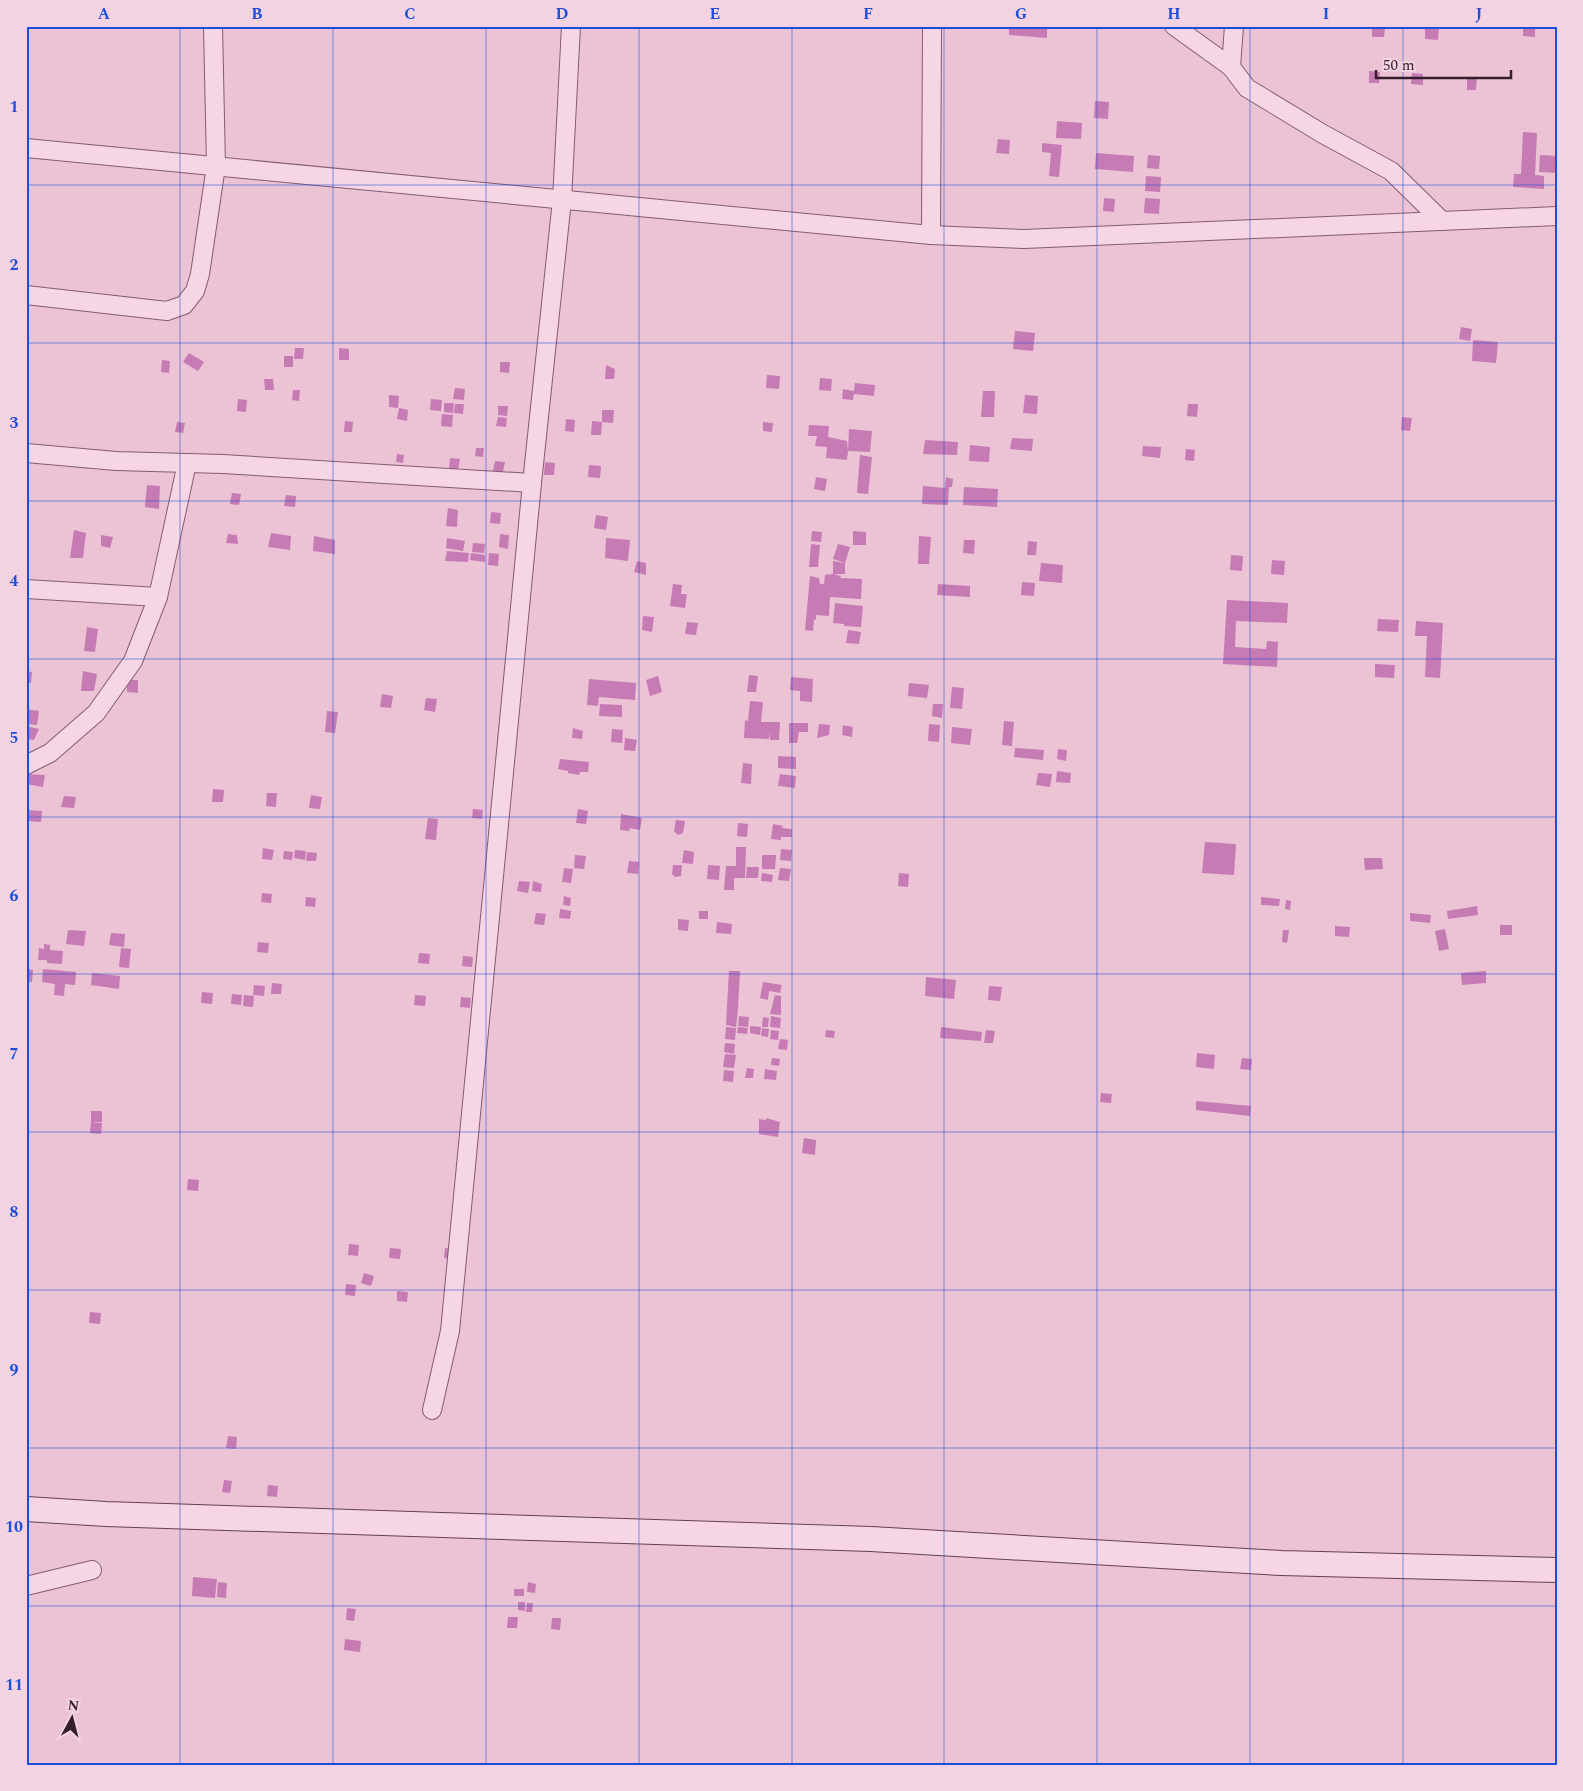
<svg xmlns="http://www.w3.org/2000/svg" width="1583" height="1791" viewBox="0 0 1583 1791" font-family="Spectral,serif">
<rect width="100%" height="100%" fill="#ebc3d5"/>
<g fill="#c67bb4">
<path d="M1009 26H1047V38L1009 35Z"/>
<path d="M1372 26 1385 27 1384 37H1372Z"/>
<path d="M1425 26H1439L1438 40 1425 39Z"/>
<path d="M1523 26H1535V37L1523 36Z"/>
<path d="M1369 71 1380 72 1379 83H1369Z"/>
<path d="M1412 73 1423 74V85L1411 84Z"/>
<path d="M1467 77H1477L1476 90H1467Z"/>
<path d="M1095 101 1109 102 1108 119 1094 118Z"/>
<path d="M1057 121 1082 123 1081 139 1056 138Z"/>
<path d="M1523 132 1537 133 1535 175 1544 176V189L1513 187 1514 174H1521Z"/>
<path d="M998 139 1010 140 1009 154 996 153Z"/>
<path d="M1042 143 1062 145 1059 177 1049 176 1051 153 1042 152Z"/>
<path d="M1096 153 1134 156 1133 172 1095 169Z"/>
<path d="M1148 155 1160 156 1159 169 1147 168Z"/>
<path d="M1540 155 1557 156V173L1539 172Z"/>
<path d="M1146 176 1161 177 1160 192 1145 191Z"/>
<path d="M1104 198 1115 199 1114 212 1103 211Z"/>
<path d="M1145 198 1160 199 1159 214 1144 213Z"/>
<path d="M1461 327 1472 329 1470 341 1459 339Z"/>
<path d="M1015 331 1035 333 1033 351 1013 349Z"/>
<path d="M1473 340 1498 342 1496 363 1472 361Z"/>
<path d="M295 348H304L303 359H294Z"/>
<path d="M339 348 349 349V360H339Z"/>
<path d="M189 353 204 362 198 371 183 362Z"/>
<rect x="284" y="356" width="9" height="11"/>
<path d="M162 360 170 361 169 373 161 372Z"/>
<path d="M500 362H510L509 373 500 372Z"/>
<path d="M606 365 615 369 614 379H605Z"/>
<path d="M767 375 780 376 779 389 766 388Z"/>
<path d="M820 378 832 379 831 391 819 390Z"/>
<path d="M264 379H273L274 390H265Z"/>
<path d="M855 383 875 385 874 396 854 394 853 400 842 399 843 389 854 391Z"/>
<path d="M455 388 465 389 464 400 453 399Z"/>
<path d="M293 390H300L299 401 292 400Z"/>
<path d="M983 391H995L994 417H981Z"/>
<path d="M389 395 399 396 398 408 389 407Z"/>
<path d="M1025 395 1038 396 1037 414 1023 413Z"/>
<path d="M238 399 247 400 246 412 237 411Z"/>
<path d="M431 399 442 400 441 411 430 410Z"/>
<path d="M444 403H454L453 413 444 412Z"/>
<path d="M455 404H464L463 414 454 413Z"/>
<path d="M1188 404H1198L1197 417 1187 416Z"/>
<path d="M498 406H508L507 416 498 415Z"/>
<path d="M399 408 408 410 407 421 397 419Z"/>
<path d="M602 410H614L613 423 602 422Z"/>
<path d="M442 414 453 415 452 427 441 426Z"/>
<path d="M498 417 507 418 506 427 496 426Z"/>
<path d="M1402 417 1412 418 1410 431 1401 430Z"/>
<path d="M566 419 575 420 574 432 565 431Z"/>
<path d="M345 421 353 422 352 432H344Z"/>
<path d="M592 421 602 422 601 435H591Z"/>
<path d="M177 422 185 423 183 433 175 432Z"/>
<path d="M763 422 773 423 772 432 763 431Z"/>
<path d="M809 425 829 426 828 437 847 441 848 451 849 429 872 431 870 452 848 451 847 460 826 458 827 447 815 446 817 436H808Z"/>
<path d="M1012 438 1033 439 1032 451 1010 449Z"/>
<path d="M925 440 958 442 957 455 923 454Z"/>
<path d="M970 445 990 447 989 462 969 461Z"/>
<path d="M1143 446 1161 447 1160 458 1142 456Z"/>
<path d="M476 448H484L483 457 475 456Z"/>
<path d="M1186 449 1195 450 1194 461 1185 460Z"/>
<path d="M397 454 404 455 403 463 396 462Z"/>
<path d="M860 455 872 457 868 494 857 493Z"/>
<path d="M450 458 460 459 458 470 449 469Z"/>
<path d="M495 461 505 462 503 472 493 471Z"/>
<path d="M545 462 555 463 554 475H544Z"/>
<path d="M589 465 601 466 600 478 588 477Z"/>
<path d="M816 477 827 479 825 491 814 489Z"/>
<path d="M946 477 953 479 952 487H949L948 505 922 504 923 486 945 488Z"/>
<path d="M147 485 160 486 159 509 145 507Z"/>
<path d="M964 487 998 489 997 507 963 505Z"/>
<path d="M232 493 241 494 239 505 230 504Z"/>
<path d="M286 495 296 496 295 507 284 506Z"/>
<path d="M448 508 458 510 457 527 446 526Z"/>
<path d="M491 512 501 513 500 524 490 523Z"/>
<path d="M596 515 608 517 606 530 594 528Z"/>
<path d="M74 530 86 533 83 558H70Z"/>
<path d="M812 531 822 532 821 542 811 541Z"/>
<path d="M853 531 866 532V545H853Z"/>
<path d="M271 533 291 536 290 550 268 547Z"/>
<path d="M228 534 237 535 238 544 226 543Z"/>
<path d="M500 534 509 535 508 549 499 547Z"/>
<path d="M101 535 113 537 110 548 101 546Z"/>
<path d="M314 536 335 540V554L313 551Z"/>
<path d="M919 536 931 537 929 564H918Z"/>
<path d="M447 538 465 541 463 551 446 548Z"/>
<path d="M606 538 630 540 628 561 605 558Z"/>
<path d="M964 540H975L974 554 963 553Z"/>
<path d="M1028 541 1037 542 1036 555H1027Z"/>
<path d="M473 543 485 544 484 553 472 552Z"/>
<path d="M811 544 820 545 818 567H809Z"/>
<path d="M838 544 850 547 845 563 833 559Z"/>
<path d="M447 551 469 553 468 562 445 561Z"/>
<path d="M471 553 485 555V562L470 560Z"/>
<path d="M489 553 499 554 498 566 488 565Z"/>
<path d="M1231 555 1243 556 1242 571 1230 570Z"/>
<path d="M1272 560 1285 561 1284 575 1271 574Z"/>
<path d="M637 561 646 563V575L634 572Z"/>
<path d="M833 561 845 563V574H833Z"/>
<path d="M1041 563 1063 565 1062 583 1039 581Z"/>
<path d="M833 574 841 576 840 578 862 579 861 599 830 597 829 616 816 615V620L814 619 813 631 805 630 810 576 819 578 820 584H824L825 575Z"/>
<path d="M1022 582 1035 583 1034 596 1021 595Z"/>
<path d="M673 584 682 585 681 594H687L685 608 670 606Z"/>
<path d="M938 584 970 586V597L937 595Z"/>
<path d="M1227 600 1288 603 1287 623 1236 621 1235 647 1266 649 1267 641 1278 642 1277 667 1223 664Z"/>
<path d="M835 603 863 606 861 627 844 626V624L833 623Z"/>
<path d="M643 616 654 617 652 632 642 630Z"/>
<path d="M1378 619 1399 620 1398 632 1377 631Z"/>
<path d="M1416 621 1443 623 1440 678 1425 677 1427 636H1415Z"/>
<path d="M687 622 698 623 696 635 685 634Z"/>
<path d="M87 627 98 629 95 652 84 651Z"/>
<path d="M848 630 861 632 859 644 846 643Z"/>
<path d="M1375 664 1395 665 1394 678 1375 677Z"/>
<path d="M26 671 32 672 31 683 26 682Z"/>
<path d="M83 671 97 674 94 691H81Z"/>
<path d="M749 675 758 676 756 692H747Z"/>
<path d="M658 676 662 692 650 696 646 680Z"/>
<path d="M791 677 813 679 812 702 800 701V691L790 690Z"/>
<path d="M589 679 636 683 635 700 599 697 598 706 587 705Z"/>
<path d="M127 680H138V693L127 692Z"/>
<path d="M909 683 929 685 927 698 908 696Z"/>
<path d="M952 687 964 688 962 709 950 708Z"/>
<path d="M382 694 393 696 391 708 380 707Z"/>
<path d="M426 698 437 699 435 712 424 710Z"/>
<path d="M750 701 763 702 761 722H780L779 740H770V732L769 739 744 738 745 720 748 721Z"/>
<path d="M600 704 622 705V717L599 716Z"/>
<path d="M933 704H943L942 718 932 716Z"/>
<path d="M26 709 39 711 37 725 26 724Z"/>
<path d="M327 711 338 712 335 733 325 732Z"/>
<path d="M1004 721 1014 722 1012 746 1002 745Z"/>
<path d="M789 723H808V732H799L797 743H789Z"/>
<path d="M819 724 830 725 829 735 817 738Z"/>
<path d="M929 724 940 725 939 742 928 741Z"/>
<path d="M843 725 853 727 852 737 842 735Z"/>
<path d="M26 726 39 729 34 740 26 739Z"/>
<path d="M952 727 972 729 970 745 951 743Z"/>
<path d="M573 728 583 731 582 739 572 738Z"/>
<path d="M612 729 623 730 622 743 611 742Z"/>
<path d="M625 738 637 740 635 751 624 750Z"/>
<path d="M1015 748 1044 750 1043 760 1014 757Z"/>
<path d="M1058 749 1067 750 1066 761 1057 759Z"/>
<path d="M778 756 796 757V769L778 768Z"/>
<path d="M560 759 589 762 588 772H580L579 775 568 773V771L558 769Z"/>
<path d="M743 763 752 764 751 784 741 783Z"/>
<path d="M1057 771 1071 773 1070 783 1056 782Z"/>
<path d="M1038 773 1052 774 1050 787 1036 785Z"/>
<path d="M26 774 45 775 43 787 26 784Z"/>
<path d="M780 774 796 776 795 788 778 786Z"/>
<path d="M213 789 224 790 223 802H212Z"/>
<path d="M267 793H277L276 807 266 806Z"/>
<path d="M311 795 322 797 320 809 309 808Z"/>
<path d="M64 796 76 797 74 808 61 807Z"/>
<path d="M473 809 483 810 482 819 472 818Z"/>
<path d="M578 809 588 811 586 824 576 823Z"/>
<path d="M26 810 42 811 41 822 26 821Z"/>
<path d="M621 814 642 818 640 830 629 828 630 831 620 830Z"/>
<path d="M428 818 438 819 436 840 425 839Z"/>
<path d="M676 820 685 821 683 833 678 835 674 831Z"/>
<path d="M738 823 748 824 747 837 737 836Z"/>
<path d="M773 824 783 826 782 828 792 829V837H781V840L771 839Z"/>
<path d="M1205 842 1236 844 1234 875 1202 873Z"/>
<path d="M736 847H746L745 878H734V890H724L726 866H736Z"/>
<path d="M263 848 274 850 272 860 262 859Z"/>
<path d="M781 849 792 850 791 861 780 860Z"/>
<path d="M295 850 306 851 305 860 294 858Z"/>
<path d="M684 850 694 852 693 864 682 863Z"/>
<path d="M284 851 293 852 292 860 283 859Z"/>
<path d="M307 852 317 853 316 861H306Z"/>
<path d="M575 855 586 856 584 869 574 868Z"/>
<path d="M762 855H776L775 869H762Z"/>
<path d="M1364 858H1382L1383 869 1365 870Z"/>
<path d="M629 861 639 862 638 874 627 873Z"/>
<path d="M673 865H682L681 876 675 877 672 874Z"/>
<path d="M708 865 720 866 719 880 707 879Z"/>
<path d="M747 867H759L758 878H746Z"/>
<path d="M564 868 573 869 571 883 562 882Z"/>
<path d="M780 868 791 869 789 881 778 880Z"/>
<path d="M762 873 773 875 772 882 761 881Z"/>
<path d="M899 873 909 874 908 887 898 886Z"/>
<path d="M519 881 530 882 528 893 517 891Z"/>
<path d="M533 881 542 884 541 892 532 891Z"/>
<path d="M262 893 272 894 271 903 261 902Z"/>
<path d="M564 896 571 898 570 906 563 905Z"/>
<path d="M306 897 316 898 315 907 305 906Z"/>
<path d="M1261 897 1280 899 1279 906 1261 905Z"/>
<path d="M1286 900 1291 901 1290 910 1285 909Z"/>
<path d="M1477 906 1478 915 1448 919 1447 911Z"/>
<path d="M560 909 571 911 570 919 559 918Z"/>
<rect x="699" y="911" width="9" height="8"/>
<path d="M536 913 546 914 544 925 534 924Z"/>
<path d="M1410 913 1431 915 1430 923 1410 921Z"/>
<path d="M678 919 689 920 688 931 678 930Z"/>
<path d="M717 922 732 924 731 934 716 933Z"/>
<rect x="1500" y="925" width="12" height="10"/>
<path d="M1335 926 1350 927 1349 937 1335 936Z"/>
<path d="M1445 929 1449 949 1439 951 1435 931Z"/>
<path d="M68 930 86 931 84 946 66 944Z"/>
<path d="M1283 930H1289L1287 943 1282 942Z"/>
<path d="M111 933 125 934 124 947 109 945Z"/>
<path d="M258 942 269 943 268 953 257 952Z"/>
<path d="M44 944 50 945V950L63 951 62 964 47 963V960H38L39 948 44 949Z"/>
<path d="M121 948 131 949 129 968 119 967Z"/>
<path d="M419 953 430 954 429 964 418 963Z"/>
<path d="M463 956 473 957 472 967 462 966Z"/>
<path d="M26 969 33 970 32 982H26Z"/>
<path d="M43 969 76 972 75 985 65 984 64 996 54 995 55 984 42 982Z"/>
<path d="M729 971H740L738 1009 736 1027 726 1025Z"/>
<path d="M1486 971V983L1462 985 1461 973Z"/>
<path d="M92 973 120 976 119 989 91 985Z"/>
<path d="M926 977 956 980 954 999 925 996Z"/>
<path d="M763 982 782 985 780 993 769 991 768 1000 760 998Z"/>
<path d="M272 983 282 984 281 994H271Z"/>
<path d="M254 985 265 986 264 996 253 995Z"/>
<path d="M989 986 1002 987 1000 1001 988 1000Z"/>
<path d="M202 992 213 993 212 1004 201 1003Z"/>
<path d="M232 994 242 995 241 1005 231 1004Z"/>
<path d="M244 995 254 996 253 1007 243 1006Z"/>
<path d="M415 995 426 996 425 1006 414 1005Z"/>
<path d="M775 995 781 996V1015L770 1014Z"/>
<path d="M461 997 471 998 470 1008 460 1007Z"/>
<path d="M739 1016 749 1017 748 1027 738 1026Z"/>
<path d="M771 1016 781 1018 780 1028 770 1027Z"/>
<path d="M763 1017 769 1018 768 1027H762Z"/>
<path d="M750 1026 761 1027 760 1035 750 1033Z"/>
<path d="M726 1027 736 1028 735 1040 725 1039Z"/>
<path d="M738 1027 748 1028 747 1034 737 1033Z"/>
<path d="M941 1027 982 1032 981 1041 940 1038Z"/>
<path d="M762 1028 769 1029 768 1037 761 1036Z"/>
<path d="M771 1030 779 1031 778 1040 770 1039Z"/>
<path d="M826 1030 835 1031 834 1038 825 1037Z"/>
<path d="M986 1030 995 1031 993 1043H984Z"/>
<path d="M780 1039 788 1040 787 1050 778 1049Z"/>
<path d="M725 1043 735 1044 734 1054 724 1052Z"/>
<path d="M1197 1053 1215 1055 1214 1069 1196 1067Z"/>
<path d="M725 1054 736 1055 734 1068 723 1067Z"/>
<path d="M772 1058 780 1059 779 1066 771 1065Z"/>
<path d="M1242 1058 1252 1059 1251 1070 1240 1069Z"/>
<path d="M747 1068 754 1069 753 1078H745Z"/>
<path d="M765 1069 777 1071 776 1080 764 1079Z"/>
<path d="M724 1070 734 1071 733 1082 723 1081Z"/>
<path d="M1101 1093 1112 1094 1111 1103 1100 1102Z"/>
<path d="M1196 1101 1251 1106 1250 1116 1196 1110Z"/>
<rect x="91" y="1111" width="11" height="11"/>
<path d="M766 1118 780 1122 778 1137 759 1134V1119L766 1120Z"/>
<path d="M91 1122 102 1123 101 1134 90 1133Z"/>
<path d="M804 1138 816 1140 815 1155 802 1153Z"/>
<path d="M188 1179 199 1180 198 1191 187 1190Z"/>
<path d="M349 1244 359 1245 358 1256 348 1255Z"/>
<path d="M390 1248 401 1249 400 1259 389 1258Z"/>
<path d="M445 1248 456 1249 455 1259 444 1258Z"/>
<path d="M364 1273 374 1276 371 1286 361 1283Z"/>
<path d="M346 1284 356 1285 355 1296 345 1295Z"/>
<path d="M397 1291 408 1292 407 1302 397 1301Z"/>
<path d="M90 1312 101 1313 100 1324 89 1323Z"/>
<path d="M228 1436 237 1437 236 1449 226 1448Z"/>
<path d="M224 1480 232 1481 230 1493 222 1492Z"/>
<path d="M268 1485 278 1486 277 1497 267 1496Z"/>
<path d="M193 1577 217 1579 215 1598 192 1596Z"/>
<path d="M218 1582 227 1583 226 1598 217 1597Z"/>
<path d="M528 1582 536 1584 535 1593 527 1592Z"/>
<rect x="514" y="1589" width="10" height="7"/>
<path d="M518 1602H525V1611L518 1610Z"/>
<path d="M527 1603H533L532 1612H526Z"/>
<path d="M347 1608 356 1609 354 1621 346 1620Z"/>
<path d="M508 1617H518L517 1628H507Z"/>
<path d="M552 1618H561L560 1630 551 1629Z"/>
<path d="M345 1639 361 1641 360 1652 344 1650Z"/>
</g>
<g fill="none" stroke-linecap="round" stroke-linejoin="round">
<defs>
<g id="minor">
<path d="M1174 26 1231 67"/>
<path d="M1234 26 1231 67 1247 88 1323 134 1391 171 1442 221"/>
<path d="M26 148 931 235 1024 239 1557 216"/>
<path d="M931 235 932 26"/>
<path d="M26 295 167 311 184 305 195 291 200 274 216 166 213 26"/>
<path d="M26 453 116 461 223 464 532 483"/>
<path d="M26 589 158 597"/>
<path d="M26 765 50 753 96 713 133 661 158 597 187 463"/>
<path d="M432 1410 450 1331 532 483 562 200 571 26"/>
<path d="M26 1586 92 1570"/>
</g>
<path id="secondary" d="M26 1509 106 1514 871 1539 1281 1563 1557 1570"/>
</defs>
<use href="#minor" stroke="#835b75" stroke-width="20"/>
<use href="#secondary" stroke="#653e58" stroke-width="26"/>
<use href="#minor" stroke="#f6d5e5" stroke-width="18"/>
<use href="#secondary" stroke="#f6d5e5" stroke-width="24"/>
</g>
<path fill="none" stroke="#1d4ed8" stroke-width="1" stroke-opacity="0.55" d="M180 26V1765M333 26V1765M486 26V1765M639 26V1765M792 26V1765M944 26V1765M1097 26V1765M1250 26V1765M1403 26V1765M26 185H1557M26 343H1557M26 501H1557M26 659H1557M26 817H1557M26 974H1557M26 1132H1557M26 1290H1557M26 1448H1557M26 1606H1557"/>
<rect width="1583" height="1791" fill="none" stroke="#f3d2e1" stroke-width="55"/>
<g transform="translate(72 1718) rotate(7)" stroke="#f3d2e1" stroke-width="4" paint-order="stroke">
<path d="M0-4L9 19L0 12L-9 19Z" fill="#341e2d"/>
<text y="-8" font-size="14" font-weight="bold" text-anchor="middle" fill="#341e2d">N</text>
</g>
<path d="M1376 70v8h135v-8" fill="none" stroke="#341e2d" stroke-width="2.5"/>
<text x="1383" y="70" font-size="15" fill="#341e2d" stroke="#f3d2e1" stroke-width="4" paint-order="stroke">50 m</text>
<rect x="28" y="28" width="1528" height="1736" fill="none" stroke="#1d4ed8" stroke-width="2"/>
<g font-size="16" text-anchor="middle" font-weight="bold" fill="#1d4ed8">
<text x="104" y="19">A</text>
<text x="257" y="19">B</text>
<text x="410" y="19">C</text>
<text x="562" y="19">D</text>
<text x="715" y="19">E</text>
<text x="868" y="19">F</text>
<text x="1021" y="19">G</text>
<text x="1174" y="19">H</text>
<text x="1326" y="19">I</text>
<text x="1479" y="19">J</text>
<text x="14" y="112">1</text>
<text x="14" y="270">2</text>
<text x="14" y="428">3</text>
<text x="14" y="586">4</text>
<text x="14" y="743">5</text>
<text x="14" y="901">6</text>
<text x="14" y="1059">7</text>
<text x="14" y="1217">8</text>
<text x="14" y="1375">9</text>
<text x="14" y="1532">10</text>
<text x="14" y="1690">11</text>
</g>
</svg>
